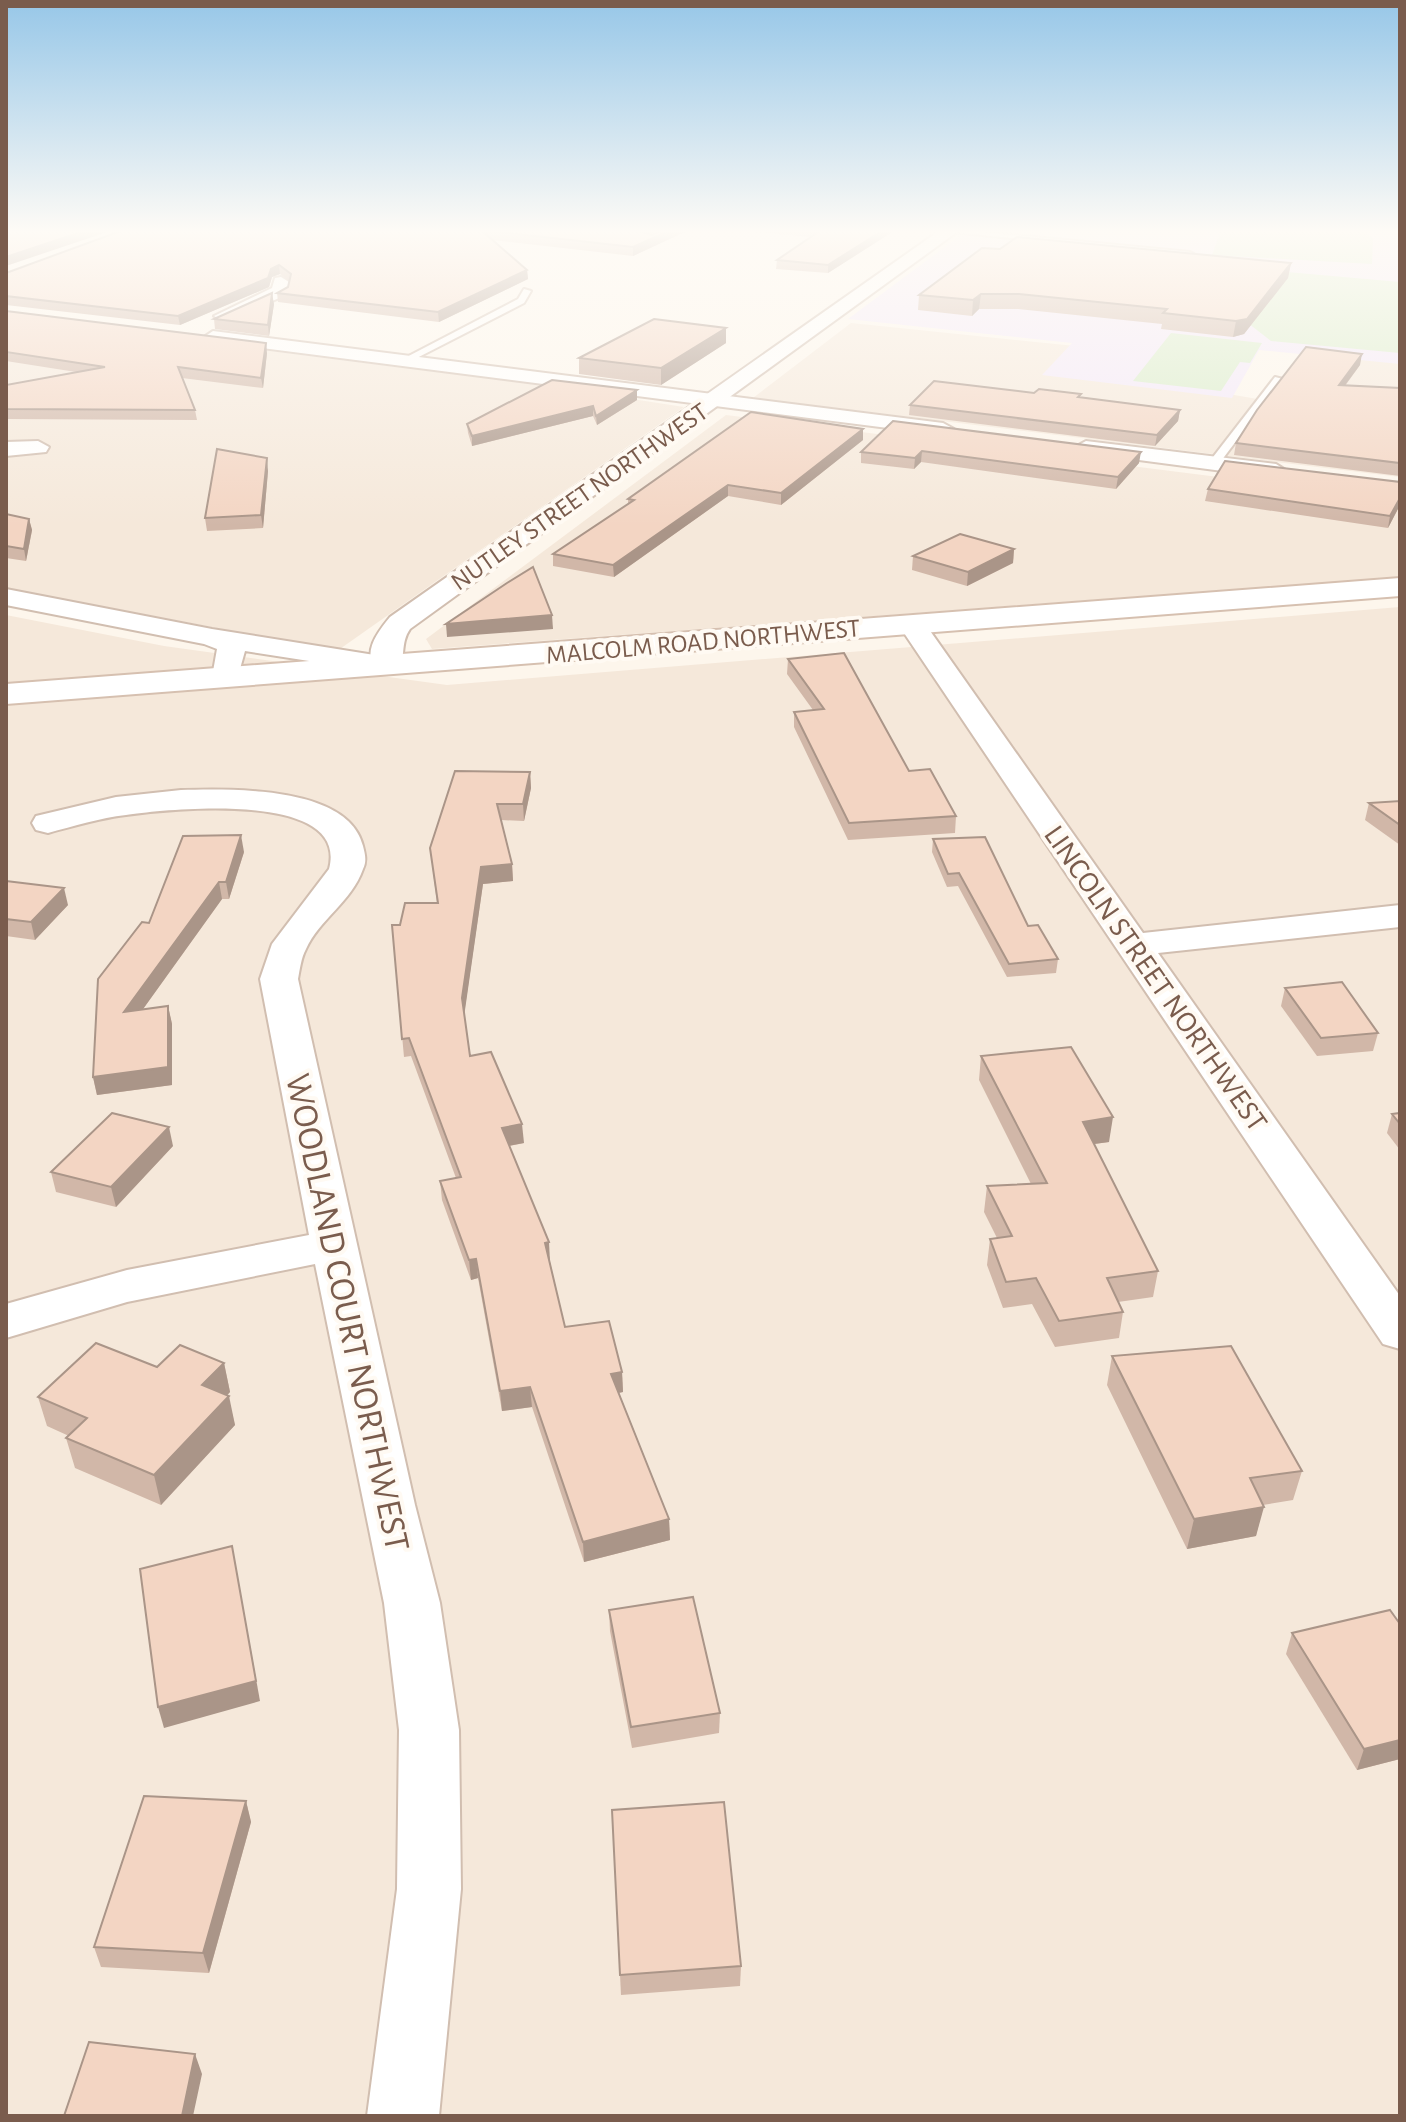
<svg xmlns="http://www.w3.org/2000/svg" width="1406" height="2122" viewBox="0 0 1406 2122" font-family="'Alegreya Sans',sans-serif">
<rect width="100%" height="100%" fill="#fdf6ec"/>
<g fill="#f5e8da">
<path d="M6 318 535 384 684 407 337 651 6 588Z"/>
<path d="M851 323 1075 346 1056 364 1263 400 1305 351 1400 360V477L753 398Z"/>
<path d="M726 415 1400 500V577L432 649 426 639Z"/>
<path d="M1400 607V2116H6V615L164 646 447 685Z"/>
</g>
<path fill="#f3e8fa" d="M969 229H1400V364L1259 350 1232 398 1042 375 1072 343 848 319Z"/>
<g fill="#d8ecc9">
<path d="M1362 229 1373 239 1372 264 1212 255 1221 230Z"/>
<path d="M1241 268 1400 282V353L1271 341 1244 320Z"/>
<path d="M1171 333 1262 343 1250 363 1240 362 1221 391 1133 381Z"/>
</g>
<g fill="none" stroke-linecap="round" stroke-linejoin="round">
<defs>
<g id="service">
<path d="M950 229 1190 252 1194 254 1191 260 1170 262 1167 258 1185 256 953 232Z"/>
<path d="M524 289 531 291 524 303 407 363 399 361 518 299Z"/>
<path d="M1275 377 1283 379 1218 465H1210V461Z"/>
</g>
<g id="minor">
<path d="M281 277 289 282 286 295 229 320 223 321 214 316 272 288 275 278Z"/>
<path d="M213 331 943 423 954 429 943 435 207 341 204 337Z"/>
<path d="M38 441 49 447 46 452 6 456V442Z"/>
<path d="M1086 441 1276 464 1287 471 1276 478 1078 452 1075 447Z"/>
<path d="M6 589 212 629 387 657 397 659 401 665 397 671 387 673 245 651 236 683H216L212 677 217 649 204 644 6 605Z"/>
<path d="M911 616 921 618 1143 933 1400 905V927L1158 953 1400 1296V1349L1383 1344 898 624 901 618Z"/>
<path d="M181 790C229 789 348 785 363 846 365 854 367 861 363 869 352 901 319 920 306 949 301 958 300 969 298 979L415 1505 440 1603 459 1730 461 1889 439 2116H367L397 1889 399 1730 384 1603 315 1264 127 1302 6 1338V1304L127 1270 309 1235 260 979 272 944 329 869C350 790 169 809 126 815 100 818 74 826 48 833L36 830 32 823 36 816 116 797Z"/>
</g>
<path id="tertiary" d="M942 229H961L410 629C400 643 406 659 398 672H376C362 652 377 633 390 617Z"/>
<path id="secondary" d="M1400 578V596L6 704V684Z"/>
</defs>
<use href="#service" stroke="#d1beb0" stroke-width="4"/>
<use href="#minor" stroke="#d1beb0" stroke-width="4"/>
<use href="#tertiary" stroke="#d1beb0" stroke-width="4"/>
<use href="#secondary" stroke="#d6c0b0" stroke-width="4"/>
<use href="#service" fill="#fff" fill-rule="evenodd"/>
<use href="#minor" fill="#fff" fill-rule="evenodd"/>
<use href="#tertiary" fill="#fff" fill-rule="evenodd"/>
<use href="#secondary" fill="#fff" fill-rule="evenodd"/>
</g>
<g fill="#d1b7a8">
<path d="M473 229H658L650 235H652L664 229H691L633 256 492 240 527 270 528 279 439 322 278 302 277 293 288 287 289 281 280 274 272 277 269 287 180 325 6 305V273L471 230Z"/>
<path d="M723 229H897L828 273 776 269 777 260 811 237Z"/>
<path d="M1291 263 1288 278 1244 334 1233 337 1161 329 1162 324 1018 309H979L972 316 918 310 919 295Z"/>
<path d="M274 304 269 336 215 329 214 319Z"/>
<path d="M6 311 267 353 263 388 182 378 195 410 197 420 6 419V385L76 372 6 361Z"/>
<path d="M726 328V343L661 385 579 374V358Z"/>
<path d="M1360 365 1345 386 1400 388V476L1234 455 1236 443Z"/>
<path d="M1034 393 1081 397 1180 410 1178 421 1155 446 909 415 910 405Z"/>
<path d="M637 400 597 425 593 416 472 446 468 433 467 424Z"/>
<path d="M893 421 1139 463 1116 489 921 462 914 469 861 463V452Z"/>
<path d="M863 440 781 505 728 496 614 577 553 566V554L628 504V499Z"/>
<path d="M268 471 263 528 207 531 205 518Z"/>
<path d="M1400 482V505L1388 528 1205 501 1208 489Z"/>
<path d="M6 514 29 519 32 530 26 561 6 558Z"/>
<path d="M1014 549 1013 563 967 586 912 570 913 556Z"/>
<path d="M788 659 956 816 955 833 848 840 794 727V712L813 710 787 674Z"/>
<path d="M530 772 531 788 524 821 501 820 512 864 513 881 483 884 464 1014 470 1056 524 1143 509 1146 550 1262 565 1327 622 1372 623 1392 619 1393 669 1519 670 1540 584 1562 532 1407 502 1411 478 1278 471 1280 442 1200 440 1181 456 1178 411 1056 404 1057 392 925H400L437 903 430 848Z"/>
<path d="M1400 801V845L1365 820 1369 803Z"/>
<path d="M933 839 1028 926 1058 959 1056 973 1007 977 958 886 947 887 932 852Z"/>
<path d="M244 852 229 899H222L143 1009 168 1006 172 1024V1085L97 1095 93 1077 149 923Z"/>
<path d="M6 881 68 905 35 940 6 936Z"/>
<path d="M1285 988 1378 1033 1373 1051 1317 1056 1281 1006Z"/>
<path d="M981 1056 1109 1142 1094 1144 1158 1271 1153 1297 1118 1302 1123 1312 1119 1338 1055 1347 1032 1304 1003 1308 987 1265 990 1239 997 1238 984 1212 987 1186 1031 1184 979 1080Z"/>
<path d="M1400 1113V1150L1387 1133 1392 1114Z"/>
<path d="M173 1146 116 1207 56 1192 51 1172Z"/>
<path d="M1112 1356 1302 1471 1293 1500 1263 1505 1256 1536 1187 1549 1107 1385Z"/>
<path d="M224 1363 230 1392 227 1395 235 1425 161 1505 75 1468 66 1438 69 1436 47 1426 38 1397 157 1367Z"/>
<path d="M609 1610 720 1713 719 1733 632 1748 610 1631Z"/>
<path d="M1292 1633 1400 1759 1357 1770 1286 1654Z"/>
<path d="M246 1801 251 1822 209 1973 101 1967 94 1947Z"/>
<path d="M612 1810 741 1966 740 1986 621 1995Z"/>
</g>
<g fill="#aa9588">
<path d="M90 229H116L6 266V257Z"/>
<path d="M646 229H658L641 240V232Z"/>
<path d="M673 229H691L633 256V247Z"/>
<path d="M885 229H897L828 273V265Z"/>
<path d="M1291 263 1288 278 1244 334 1233 337 1236 321Z"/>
<path d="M279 265 280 274 272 277 269 287 180 325 178 316Z"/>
<path d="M527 270 528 279 439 322 438 312Z"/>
<path d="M272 293 274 304 269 336 268 325Z"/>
<path d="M981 294 979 309 972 316 973 300Z"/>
<path d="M726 328V343L661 385V368Z"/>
<path d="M266 343 267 353 263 388 261 378Z"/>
<path d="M1362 354 1360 365 1337 396 1339 385Z"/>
<path d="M637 390V400L597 425 596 416Z"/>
<path d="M593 406V416L472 446V436Z"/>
<path d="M1180 410 1178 421 1155 446 1157 435Z"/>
<path d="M863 429V440L781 505V493Z"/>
<path d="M922 451 921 462 914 469 915 458Z"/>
<path d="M1141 452 1139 463 1116 489 1118 477Z"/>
<path d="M267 458 268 471 263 528 261 515Z"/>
<path d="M728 485V496L614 577 613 565Z"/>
<path d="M1400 498V505L1388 528 1390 516Z"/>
<path d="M29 519 32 530 26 561 24 549Z"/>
<path d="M1014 549 1013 563 967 586 968 572Z"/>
<path d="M552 615 553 629 447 637 446 624Z"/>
<path d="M530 772 531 788 524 821 523 804Z"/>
<path d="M241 835 244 852 229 899 226 882Z"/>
<path d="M512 864 513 881 483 884 464 1017 462 998 481 867Z"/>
<path d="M219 882 222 899 128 1030 124 1012Z"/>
<path d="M64 888 68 905 35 940 31 922Z"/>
<path d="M168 1006 172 1024V1085L97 1095 93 1077Z"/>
<path d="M1113 1117 1109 1142 1079 1146 1083 1122Z"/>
<path d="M522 1124 524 1143 503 1147 502 1128Z"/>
<path d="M169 1127 173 1146 116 1207 111 1187Z"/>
<path d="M549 1242 550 1262 546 1263 545 1243Z"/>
<path d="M476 1259 478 1278 471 1280 469 1260Z"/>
<path d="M224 1363 230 1392 209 1415 202 1385Z"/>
<path d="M622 1372 623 1392 612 1394 611 1374Z"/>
<path d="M530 1387 532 1407 502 1411 500 1391Z"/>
<path d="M229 1396 235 1425 161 1505 154 1475Z"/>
<path d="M1264 1507 1256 1536 1187 1549 1194 1519Z"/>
<path d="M669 1519 670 1540 584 1562 583 1542Z"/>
<path d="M232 1546 260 1701 164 1728 158 1707Z"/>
<path d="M1400 1740V1759L1357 1770 1364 1749Z"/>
<path d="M246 1801 251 1822 209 1973 203 1953Z"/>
<path d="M195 2054 202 2074 193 2116H182Z"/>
</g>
<g fill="#f3d5c3" stroke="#aa9588" stroke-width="2">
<path d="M6 229H90L6 257Z"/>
<path d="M126 229H468L471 230 473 229H646L641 232 652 235 664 229H673L633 247 481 230 527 270 438 312 277 293 288 287 291 274 279 265 271 269 268 278 178 316 6 296V273Z"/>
<path d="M817 229H885L828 265 777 260 821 230Z"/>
<path d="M1017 237 1291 263 1247 319 1236 321 1163 313 1167 309 1019 294H981L973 300 919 295 982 248 1000 249Z"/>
<path d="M272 293 268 325 214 319Z"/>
<path d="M6 311 266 343 261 378 178 367 195 410 6 409V385L105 367 6 352Z"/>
<path d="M654 319 726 328 661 368 579 358Z"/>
<path d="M1306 347 1362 354 1339 385 1400 388V463L1236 443 1257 410Z"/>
<path d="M552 380 637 390 596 416 593 406 472 436 467 424Z"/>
<path d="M934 381 1034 393 1039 389 1081 394 1078 397 1180 410 1157 435 910 405Z"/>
<path d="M751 412 863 429 781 493 728 485 613 565 553 554 634 500 628 499Z"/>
<path d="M893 421 1141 452 1118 477 922 451 915 458 861 452Z"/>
<path d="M217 449 267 458 261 515 205 518Z"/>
<path d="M1225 461 1400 482V498L1390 516 1208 489Z"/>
<path d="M6 514 29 519 24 549 6 546Z"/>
<path d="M960 534 1014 549 968 572 913 556Z"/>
<path d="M533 567 552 615 446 624 507 583Z"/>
<path d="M844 653 909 771 930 769 956 816 849 823 794 712 824 709 788 659Z"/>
<path d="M455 771 530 772 523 804H497L512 864 481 867 462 998 470 1056 491 1052 522 1124 502 1128 549 1242 545 1243 565 1327 609 1321 622 1372 611 1374 669 1519 583 1542 530 1387 500 1391 476 1259 469 1260 440 1181 461 1177 409 1038 402 1039 392 925H400L405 903H438L430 848Z"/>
<path d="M1400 801V825L1369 803Z"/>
<path d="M241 835 226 882H219L124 1012 168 1006V1067L93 1077 98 979 142 922 149 923 183 836Z"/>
<path d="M985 837 1028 926 1038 925 1058 959 1009 964 959 873 948 874 933 839Z"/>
<path d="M6 881 64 888 31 922 6 919Z"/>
<path d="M1342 982 1378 1033 1321 1038 1285 988Z"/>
<path d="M1071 1047 1113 1117 1083 1122 1158 1271 1107 1278 1123 1312 1059 1321 1036 1278 1006 1282 990 1239 1012 1236 987 1186 1047 1183 981 1056Z"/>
<path d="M112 1113 169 1127 111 1187 51 1172Z"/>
<path d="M1400 1113V1124L1392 1114Z"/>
<path d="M96 1343 157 1367 180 1345 224 1363 202 1385 229 1396 154 1475 66 1438 87 1418 38 1397Z"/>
<path d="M1231 1346 1302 1471 1250 1478 1264 1507 1194 1519 1112 1356Z"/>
<path d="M232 1546 256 1681 158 1707 140 1569Z"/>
<path d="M693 1597 720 1713 631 1727 609 1610Z"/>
<path d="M1390 1610 1400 1624V1740L1364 1749 1292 1633Z"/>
<path d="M144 1796 246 1801 203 1953 94 1947Z"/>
<path d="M724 1802 741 1966 620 1975 612 1810Z"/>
<path d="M89 2042 195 2054 182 2116H64Z"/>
</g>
<linearGradient id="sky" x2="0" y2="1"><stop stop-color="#97c7e8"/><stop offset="0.44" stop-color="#fefbf6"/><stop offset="1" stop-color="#fefbf6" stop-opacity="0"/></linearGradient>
<rect width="1406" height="526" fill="url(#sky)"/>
<g text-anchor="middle" stroke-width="8" stroke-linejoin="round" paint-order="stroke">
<g font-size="26" fill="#7a5c4d" stroke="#fffaf3">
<text transform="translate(579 496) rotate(-35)" y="9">NUTLEY STREET NORTHWEST</text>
<text transform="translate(703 641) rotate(-5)" y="9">MALCOLM ROAD NORTHWEST</text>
</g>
<g font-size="30" fill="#7a5c4d" stroke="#fffaf3">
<text transform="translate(1156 978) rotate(55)" y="10">LINCOLN STREET NORTHWEST</text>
</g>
<g font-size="36" fill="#7a5c4d" stroke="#fffaf3">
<text transform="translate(349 1312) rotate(78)" y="13">WOODLAND COURT NORTHWEST</text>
</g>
</g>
<rect width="1406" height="2122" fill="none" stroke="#7a5c4d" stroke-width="16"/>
</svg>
